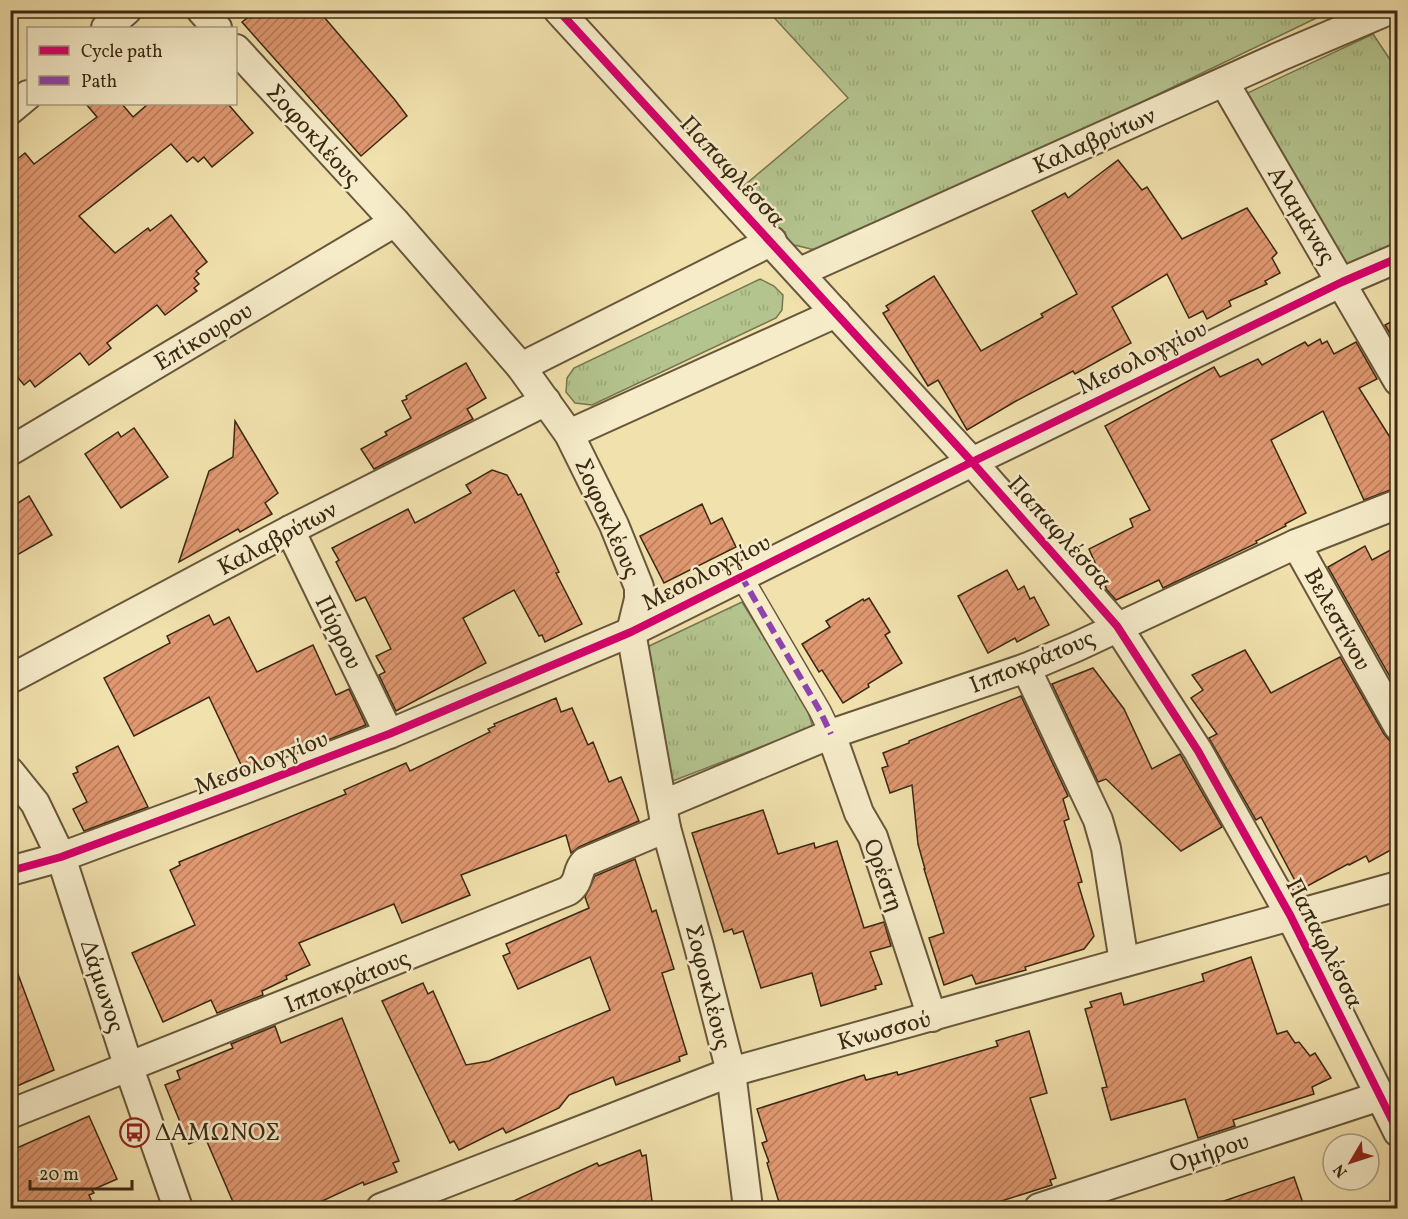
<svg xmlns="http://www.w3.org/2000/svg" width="1408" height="1219" viewBox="0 0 1408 1219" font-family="Vollkorn,serif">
<defs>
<pattern id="grass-tufts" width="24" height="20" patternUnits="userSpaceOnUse" patternTransform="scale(1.5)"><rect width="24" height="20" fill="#b4c48e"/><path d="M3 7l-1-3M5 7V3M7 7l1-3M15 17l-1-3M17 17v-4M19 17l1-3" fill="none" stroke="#9ca87a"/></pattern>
<pattern id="building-hatch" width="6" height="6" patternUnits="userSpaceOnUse" patternTransform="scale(1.5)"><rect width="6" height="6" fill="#e09871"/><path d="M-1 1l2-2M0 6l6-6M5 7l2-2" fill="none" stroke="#b77c5c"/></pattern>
</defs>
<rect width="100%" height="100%" fill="#f1e1ad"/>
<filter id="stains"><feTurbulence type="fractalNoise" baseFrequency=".00333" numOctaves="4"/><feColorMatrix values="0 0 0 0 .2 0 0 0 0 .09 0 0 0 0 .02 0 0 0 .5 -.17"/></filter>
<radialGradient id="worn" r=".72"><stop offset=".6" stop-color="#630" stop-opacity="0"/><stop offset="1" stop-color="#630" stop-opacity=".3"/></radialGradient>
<g fill="url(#grass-tufts)" stroke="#777650" stroke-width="1.5">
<path d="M768 11H1331L828 253 777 241 733 195 848 98Z"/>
<path d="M1373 34 1397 70V243L1339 272 1237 98Z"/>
<path d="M760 279 774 286 783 295 782 310 776 318 592 405 575 403 566 392 567 378 574 368Z"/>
<path d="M742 602 806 706 813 727 670 782 645 648Z"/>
</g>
<g fill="url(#building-hatch)" stroke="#3a2913" stroke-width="1.5">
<path d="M258 10H318L395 100 407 116 361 156 242 22Z"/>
<path d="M86 104H122L133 117 148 104H228L253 133 212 167 204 157 198 162 193 157 187 162 171 144 79 216 115 253 148 228 150 231 171 215 207 262 196 271 199 274 194 278 199 284 194 288 197 291 165 315 157 305 107 343 111 348 89 365 80 353 35 387 30 380 24 385 10 368V165L25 153 34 164 97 117Z"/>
<path d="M1118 160 1142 190 1147 187 1182 239 1247 208 1277 253 1272 258 1280 273 1265 281 1267 284 1229 301 1231 306 1207 319 1203 311 1189 318 1167 274 1112 307 1131 343 1075 374 1073 371 1016 401 967 430 938 380 928 386 883 313 889 310 886 306 934 276 981 351 1043 317 1041 314 1077 294 1032 211 1065 193 1068 198Z"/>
<path d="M1398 318V347L1385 325Z"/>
<path d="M1320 339 1322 344 1327 341 1334 354 1356 342 1377 379 1359 388 1398 450V487L1364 500 1323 411 1271 440 1306 513 1285 524 1286 526 1256 541 1257 543 1163 588 1159 580 1116 600 1107 590 1089 549 1133 527 1130 519 1150 510 1105 426 1214 367 1220 377 1258 359 1262 365 1305 342 1308 346Z"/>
<path d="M466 363 486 398 467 409 473 419 374 469 361 449 387 435 385 432 411 418 402 401 407 399 406 396Z"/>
<path d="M235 421 278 493 265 503 272 514 240 532 238 529 179 562 209 471 233 457Z"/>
<path d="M134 428 168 477 121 508 85 454 118 432 121 437Z"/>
<path d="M492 470 507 475 518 495 521 494 559 572 556 573 582 624 545 642 542 635 539 636 514 590 463 618 486 663 396 711 379 675 385 672 376 656 391 649 365 597 356 601 336 562 339 560 332 548 408 509 415 523 471 493 466 485Z"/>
<path d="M29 496 52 535 10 559V508Z"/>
<path d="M702 504 711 524 722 518 736 547 664 583 640 536Z"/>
<path d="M1365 546 1372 560 1398 546V691L1328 567Z"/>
<path d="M1007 570 1018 590 1024 586 1030 599 1034 597 1049 625 1017 642 1015 638 988 653 958 596Z"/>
<path d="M869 598 890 632 885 635 902 663 868 684 869 687 843 703 822 670 819 672 802 644 830 627 826 621 863 599 864 601Z"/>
<path d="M209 615 214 625 229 617 257 672 313 645 336 695 349 689 366 725 310 747 307 743 298 746 244 771 209 697 134 736 104 678 170 643 167 636Z"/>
<path d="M1245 650 1271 693 1340 657 1384 734 1389 740 1398 742V846L1369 862 1366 856 1349 865 1348 864 1300 890 1261 817 1256 820 1209 738 1217 734 1191 698 1203 690 1192 675Z"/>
<path d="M1093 668 1124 709 1152 769 1180 754 1222 827 1181 851 1106 779 1098 782 1052 684Z"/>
<path d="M1021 696 1068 796 1063 799 1069 819 1064 821 1082 882 1078 883 1094 936 1084 949 1025 967 1026 970 976 984 972 975 944 985 929 938 944 933 924 869H925L918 844 912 785 890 793 882 768 888 766 883 753 909 743V741Z"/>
<path d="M556 698 561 712 572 708 588 745 593 742 609 782 621 777 639 821 579 847 571 853 566 835 461 875 470 895 402 923 394 904 299 943 310 965 286 976 287 979 262 991 263 995 217 1013 211 1000 163 1022 132 953 195 925 170 870 180 865 179 862 346 794 344 790 406 763 410 771 490 732 488 729 495 726 494 724Z"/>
<path d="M118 746 148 807 84 831 73 809 87 802 73 774 78 772 76 767Z"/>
<path d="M763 810 778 854 814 843 815 848 837 841 864 928 884 922 891 946 870 952 882 984 875 986 876 989 821 1006 812 973 761 988 743 931 734 934 732 929 724 932 692 833Z"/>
<path d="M635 859 652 912 656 910 674 969 662 973 687 1054 679 1057 680 1061 616 1085 613 1077 569 1095 559 1108 506 1133 503 1128 459 1150 454 1141 450 1143 382 1001 423 983 428 994 433 991 466 1065 489 1061 610 1010 590 957 518 989 503 956 510 953 506 944 589 908 585 897 595 876Z"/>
<path d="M1251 957 1277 1034 1287 1031 1295 1043 1299 1042 1310 1056 1315 1053 1331 1078 1312 1087 1314 1094 1233 1120 1235 1126 1198 1138 1185 1099 1111 1120 1102 1088 1107 1087 1085 1009 1092 1007 1090 1002 1121 993 1124 1005 1204 981 1202 974Z"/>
<path d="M13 961 54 1070 10 1089V962Z"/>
<path d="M342 1018 399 1161 393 1163 397 1172 364 1185 363 1182 305 1209H236L205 1137 189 1144 165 1085 180 1079 177 1071 233 1048 231 1044 275 1026 281 1043Z"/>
<path d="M1029 1031 1047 1093 1030 1098 1056 1178 1050 1180 1052 1185 976 1209H781L767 1163 769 1162 762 1143 767 1141 757 1109 864 1075 866 1080 897 1072 898 1075 998 1046 996 1041Z"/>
<path d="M89 1116 117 1179 92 1190 94 1193 89 1195 95 1209H10V1151Z"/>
<path d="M640 1150 642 1156 646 1155 653 1209H496L597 1163 599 1166Z"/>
<path d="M1294 1177 1305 1209H1216L1215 1204Z"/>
</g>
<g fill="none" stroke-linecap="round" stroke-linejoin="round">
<defs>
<path id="pedestrian" d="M741 576 820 711 831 734"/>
<g id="minor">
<path d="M201 10 217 28"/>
<path d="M558 10 972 462 1117 626 1198 751 1290 915 1398 1132"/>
<path d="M106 28 127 10"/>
<path d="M236 49 395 222 521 367 569 434 614 525 639 587V599L631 632 666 828 699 947 731 1072 748 1208"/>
<path d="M1224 82 1398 381"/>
<path d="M10 110 28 95"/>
<path d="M800 272 1281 56 1389 10"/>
<path d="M521 367 772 241"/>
<path d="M569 434 836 313"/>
<path d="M10 451 395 222"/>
<path d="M290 530 389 734"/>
<path d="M1296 544 1398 726"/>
<path d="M1026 668 1098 820 1106 848 1124 962"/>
<path d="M10 679 290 530 546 401"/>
<path d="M831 734 859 813 873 837 932 1017"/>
<path d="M10 772 35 803 61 857 129 1068 178 1208"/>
<path d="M662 805 831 734 1026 668 1076 647 1296 544 1398 504"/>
<path d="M10 871 61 857 242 790 389 734 631 632 972 462 1342 282 1398 258"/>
<path d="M10 1114 568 891C582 880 575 872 585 862L666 828"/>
<path d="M381 1208 731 1072 1398 886"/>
<path d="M1039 1208 1380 1096"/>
</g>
</defs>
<use href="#pedestrian" stroke="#68573a" stroke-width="24"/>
<use href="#minor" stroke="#68573a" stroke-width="32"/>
<use href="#pedestrian" stroke="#f6ecca" stroke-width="21"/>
<use href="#minor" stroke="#f6ecca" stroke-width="28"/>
<path stroke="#8e44ad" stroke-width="6" stroke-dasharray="12 6" stroke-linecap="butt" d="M741 576 820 711 831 734"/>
<defs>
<g id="cycleway">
<path d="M558 10 972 462 1117 626 1198 751 1290 915 1398 1132"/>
<path d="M10 871 61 857 242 790 389 734 631 632 972 462 1342 282 1398 258"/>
</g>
</defs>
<use href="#cycleway" stroke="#f6ecca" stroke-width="11"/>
<use href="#cycleway" stroke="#d6006c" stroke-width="8"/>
</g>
<defs>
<symbol id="bus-ring" viewBox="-11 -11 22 22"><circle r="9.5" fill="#f6ecca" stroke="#8f2418" stroke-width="1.5"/><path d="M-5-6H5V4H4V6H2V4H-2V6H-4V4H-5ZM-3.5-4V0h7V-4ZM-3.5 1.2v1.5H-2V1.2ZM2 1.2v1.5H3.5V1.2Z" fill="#8f2418"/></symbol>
</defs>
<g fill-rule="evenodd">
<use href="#bus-ring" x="118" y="1116" width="33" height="33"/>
</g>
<g text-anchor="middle" stroke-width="5" stroke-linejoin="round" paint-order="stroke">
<g font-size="24" fill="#3a2913" stroke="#f6ecca">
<text transform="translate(314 135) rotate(48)" y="8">Σοφοκλέους</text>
<text transform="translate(1094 140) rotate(-24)" y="8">Καλαβρύτων</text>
<text transform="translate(733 171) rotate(47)" y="8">Παπαφλέσσα</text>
<text transform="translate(1302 215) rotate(59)" y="8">Αλαμάνας</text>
<text transform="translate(203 336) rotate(-31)" y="8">Επίκουρου</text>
<text transform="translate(1142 357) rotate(-26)" y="8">Μεσολογγίου</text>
<text transform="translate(608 518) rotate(66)" y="8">Σοφοκλέους</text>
<text transform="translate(1060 532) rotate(48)" y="8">Παπαφλέσσα</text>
<text transform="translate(277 538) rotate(-28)" y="8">Καλαβρύτων</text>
<text transform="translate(706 572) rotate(-27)" y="8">Μεσολογγίου</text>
<text transform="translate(1338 619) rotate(61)" y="8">Βελεστίνου</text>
<text transform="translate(339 632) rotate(64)" y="8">Πύρρου</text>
<text transform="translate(1032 661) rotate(-22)" y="8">Ιπποκράτους</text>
<text transform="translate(261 762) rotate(-21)" y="8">Μεσολογγίου</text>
<text transform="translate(884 875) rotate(70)" y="8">Ορέστη</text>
<text transform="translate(1325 943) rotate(63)" y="8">Παπαφλέσσα</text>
<text transform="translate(347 981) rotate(-22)" y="8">Ιπποκράτους</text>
<text transform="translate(103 986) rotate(72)" y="8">Δάμωνος</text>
<text transform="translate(709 987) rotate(76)" y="8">Σοφοκλέους</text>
<text transform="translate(884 1030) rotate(-15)" y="8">Κνωσσού</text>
<text transform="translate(1209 1152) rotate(-18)" y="8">Ομήρου</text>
</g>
<g font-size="24" fill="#3a2913" stroke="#f6ecca" text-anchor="start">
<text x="155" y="1140">ΔΑΜΩΝΟΣ</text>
</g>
</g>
<rect width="1408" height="1219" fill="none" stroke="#f1e1ad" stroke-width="36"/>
<rect x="12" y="12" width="1384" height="1195" fill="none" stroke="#3a2913" stroke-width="3"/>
<rect x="18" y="18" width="1372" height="1183" fill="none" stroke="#3a2913" stroke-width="1.5"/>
<rect x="27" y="27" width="210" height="78" fill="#f6ecca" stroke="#ab9e81" stroke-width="1.5"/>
<rect x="39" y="46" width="30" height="9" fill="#d6006c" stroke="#ab9e81" stroke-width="1.5"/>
<text x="81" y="57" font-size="18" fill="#3a2913">Cycle path</text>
<rect x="39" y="76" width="30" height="9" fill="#8e44ad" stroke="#ab9e81" stroke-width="1.5"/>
<text x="81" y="87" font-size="18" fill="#3a2913">Path</text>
<g transform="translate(1351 1162) rotate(231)"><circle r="28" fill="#f6ecca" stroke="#ab9e81" stroke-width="1.5"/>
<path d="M0-4.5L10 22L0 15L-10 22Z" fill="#8f2418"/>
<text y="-9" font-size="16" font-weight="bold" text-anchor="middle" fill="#3a2913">N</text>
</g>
<path d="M30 1180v9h102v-9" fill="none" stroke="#3a2913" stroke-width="3"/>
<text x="39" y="1180" font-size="18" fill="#3a2913" stroke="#f6ecca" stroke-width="4.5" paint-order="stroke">20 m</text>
<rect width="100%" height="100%" filter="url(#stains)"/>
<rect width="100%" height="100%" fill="url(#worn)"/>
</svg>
